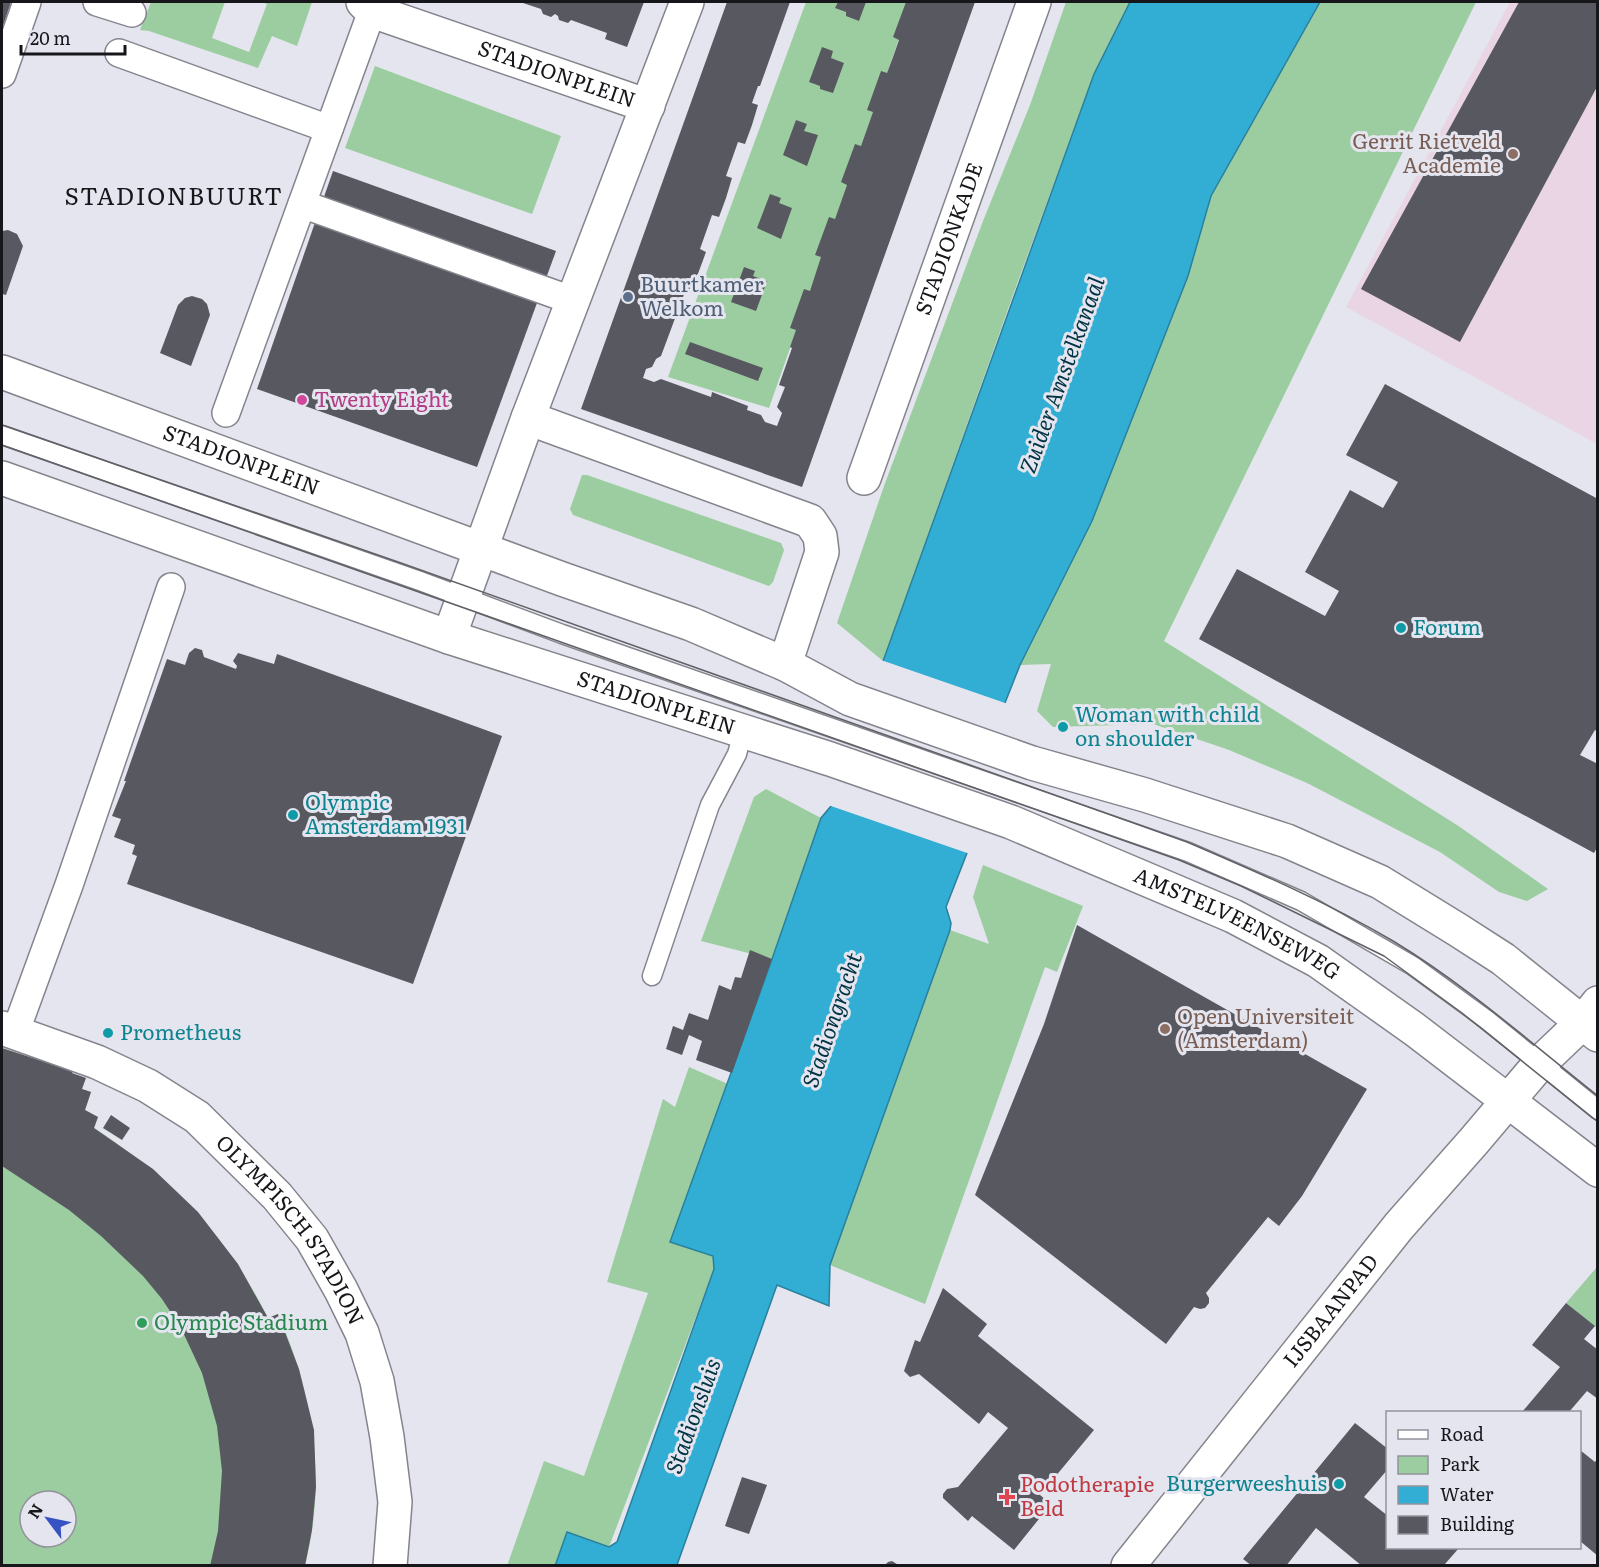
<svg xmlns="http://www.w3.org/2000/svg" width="1599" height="1567" viewBox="0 0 1599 1567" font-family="Literata,serif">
<rect width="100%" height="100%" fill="#e4e5ee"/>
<path fill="#e9d5e3" d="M1510 2H1597V444L1346 307Z"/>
<g fill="#9ccda0" fill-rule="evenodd">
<path d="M151 2H225L212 38 249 52 267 4 261 2H312L297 46 272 36 258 68 149 31 140 30Z"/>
<path d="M806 2H912L769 408 668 377Z"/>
<path d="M1066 2H1130L1094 74 1013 295 883 661 837 623 884 486 983 221 1030 105Z"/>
<path d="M1320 2H1476L1164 641 1457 825 1548 889 1527 901 1499 892 1440 852 1307 783 1229 750 1153 724 1053 727 1037 711 1051 664 1020 665 1092 521 1188 276 1211 196Z"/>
<path d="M375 66 561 136 532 214 345 148Z"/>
<path d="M582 475H587L781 543 784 550 773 582 769 586 573 515 570 509Z"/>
<path d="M766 789 821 818 772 959 701 941 754 797Z"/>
<path d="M983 865 1083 906 1057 972 1045 967 925 1304 830 1265 950 930 989 944 973 897Z"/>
<path d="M689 1067 728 1084 670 1242 713 1256 714 1269 609 1547 567 1532 555 1565 507 1566 544 1461 584 1476 648 1293 607 1282 663 1099 675 1107Z"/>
<path d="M2 1075 71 1099 76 1087 91 1092 85 1110 98 1117 94 1128C171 1178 227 1235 268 1318L278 1314C314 1396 327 1478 305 1565L2 1566ZM30 1501H66V1537H30Z"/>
<path d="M1597 1267V1328L1566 1303Z"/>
</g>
<path fill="#32add4" stroke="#2a809c" stroke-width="1.5" d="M1130 2H1320L1211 196 1188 276 1092 521 1020 665 1005 703 970 810 967 853 946 907 951 923 950 930 830 1265 829 1306 777 1285 677 1565 555 1566 567 1532 609 1547 617 1542 714 1269 713 1256 670 1242 772 959 821 818 831 806 1094 74Z"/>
<path fill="#e4e5ee" d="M881 660 1008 704 973 810 970 854 828 805Z"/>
<g fill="#585960">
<path d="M2 2H11L2 29Z"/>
<path d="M520 2H644L627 47 605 39 607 33 571 20 568 23 559 20 558 16 555 14 551 17 543 14 541 9Z"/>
<path d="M727 2H790L760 86H758L752 103 758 105 752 125 745 144 738 142 726 176 732 178 726 198 719 217 712 215 700 249 706 252 692 290 686 289 661 356 656 359 652 367 646 369 643 378 654 382 661 379 711 397 712 392 748 406 747 410 761 415 765 422 777 426 782 413 777 407 785 387 779 385 792 348 790 347 796 330 790 328 804 289 810 291 821 257 815 255 829 217 835 219 847 185 841 182 855 144 861 146 873 112 867 110 881 71 887 73 893 57 899 40 893 37 906 2H975L802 487 581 409Z"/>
<path d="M838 2H866L859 21 846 16V12L835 8Z"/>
<path d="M1519 2H1598V85L1460 342 1361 289Z"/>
<path d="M822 47 833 51 831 58 844 63 833 93 820 89V86L809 82Z"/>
<path d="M796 120 807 124 804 131 818 135 807 166 783 155Z"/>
<path d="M333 171 556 251 477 467 257 389Z"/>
<path d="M770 194 781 198 779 203 792 208 781 239 757 228Z"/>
<path d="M8 230 17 234 23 246 6 295 2 294V231Z"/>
<path d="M744 267 755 271 753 276 767 281 756 311 731 302Z"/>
<path d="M192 296 202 299 207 304 210 315 191 366 160 353 178 305 185 298Z"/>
<path d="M690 342 763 368 758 381 685 354Z"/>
<path d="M1385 384 1598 499V732L1595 730 1580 755 1598 764V846L1594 853 1199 639 1237 569 1325 616 1339 591 1305 572 1350 490 1383 508 1398 482 1346 455Z"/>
<path d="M195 648 202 650 204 657 236 669 237 666 233 661 238 653 274 664 277 654 502 736 413 984 127 884 137 856 132 854 135 845 114 837 121 819 112 816 126 781H124L167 659 185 665 189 653Z"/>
<path d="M1077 925 1367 1089 1302 1196 1279 1226 1268 1217 1206 1293 1209 1298V1303L1205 1308 1200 1309 1194 1307 1166 1344 975 1195 1044 1024Z"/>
<path d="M750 950 772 959 732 1073 696 1060 702 1041 689 1035 682 1055 666 1049 673 1026 683 1030 689 1013 708 1020 719 985 731 990 735 977 741 978Z"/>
<path d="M2 1048 73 1071 72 1073 86 1078 82 1089 91 1092 85 1110 98 1117 94 1128 153 1169 198 1212 238 1264 268 1318 278 1314 299 1369 314 1430 316 1487 312 1530 305 1566H210L218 1531 222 1471 217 1426 202 1373 181 1328 162 1299 143 1276 101 1236 69 1210 2 1166Z"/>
<path d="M111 1115 130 1128 122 1140 103 1128Z"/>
<path d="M943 1288 987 1324 978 1336 1094 1430 1040 1495 1051 1504 1014 1550 972 1516 968 1521 943 1498V1494L947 1489 958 1487 1008 1428 988 1412 979 1424 919 1374 910 1377 904 1371 915 1340 920 1342Z"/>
<path d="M1566 1303 1595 1326 1584 1339 1598 1350V1399L1587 1391 1569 1412H1522L1560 1367 1532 1345Z"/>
<path d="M1355 1423 1388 1449V1469L1364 1497 1388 1516V1548H1459L1445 1564 1447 1566H1362L1316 1528 1286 1566H1252L1243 1559Z"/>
<path d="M1580 1450 1595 1462 1598 1458V1556L1580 1541Z"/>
<path d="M742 1477 767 1485 749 1534 725 1526Z"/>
<path d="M892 1561 900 1566H884L888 1562Z"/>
</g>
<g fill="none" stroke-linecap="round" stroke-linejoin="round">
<defs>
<g id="service">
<path d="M2 435 420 581 562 634 1188 852 1301 901 1413 966 1487 1020 1598 1110"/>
<path d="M652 976 710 805 737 754 743 732"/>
</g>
<g id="pedestrian">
<path d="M97 2 132 13"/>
<path d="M119 53 329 129"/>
<path d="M2 74 27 2"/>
<path d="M302 204 574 301"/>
<path d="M226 413 372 11"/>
<path d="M15 1033 69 885 171 587"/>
</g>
<g id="minor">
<path id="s1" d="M363 2 372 11 648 106"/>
<path d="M528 418 810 521 820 536 822 552 785 664"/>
<path id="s2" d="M864 478 1034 2"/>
<path d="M449 637 528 418 687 2"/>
<path id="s3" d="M2 1028 97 1062 148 1086 197 1117 277 1196 312 1239 341 1290 362 1333 377 1381 387 1437 395 1502 390 1566"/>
<path id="s4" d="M1128 1566 1399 1226 1474 1141 1541 1062 1582 1023 1598 1003"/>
</g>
<g id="secondary">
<path id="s5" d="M2 372 562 579 691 624 785 664 850 699 1032 763 1145 795 1287 841 1380 882 1458 930 1503 959 1598 1035"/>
<path id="s6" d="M2 478 449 637 830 759 1011 822 1233 916 1318 961 1414 1029 1598 1170"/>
</g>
</defs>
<use href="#service" stroke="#84848d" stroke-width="21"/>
<use href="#pedestrian" stroke="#84848d" stroke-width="30"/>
<use href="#minor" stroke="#84848d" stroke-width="36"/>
<use href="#secondary" stroke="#84848d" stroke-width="36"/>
<use href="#service" stroke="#fff" stroke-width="18"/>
<use href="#pedestrian" stroke="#fff" stroke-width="27"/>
<use href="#minor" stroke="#fff" stroke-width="33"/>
<use href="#secondary" stroke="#fff" stroke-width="33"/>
<g stroke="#606066" stroke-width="1.5">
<path d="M2 425 401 563 1187 842C1257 872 1327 902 1393 941 1466 985 1531 1043 1598 1096"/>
<path d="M2 445 1179 860 1241 886 1384 956 1462 1013 1598 1122"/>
</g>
</g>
<g fill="#8d6e63" stroke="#e4e5ee" stroke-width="2">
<circle cx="1513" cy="154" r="6"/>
<circle cx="1165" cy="1029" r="6"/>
</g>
<circle fill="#5c6f8a" stroke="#e4e5ee" stroke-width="2" cx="628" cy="297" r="6"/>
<circle fill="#d1479c" stroke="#e4e5ee" stroke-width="2" cx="302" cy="400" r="6"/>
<g fill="#0f9aa8" stroke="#e4e5ee" stroke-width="2">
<circle cx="1401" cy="628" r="6"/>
<circle cx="1063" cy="727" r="6"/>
<circle cx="293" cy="815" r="6"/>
<circle cx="108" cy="1033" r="6"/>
<circle cx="1339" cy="1484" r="6"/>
</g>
<circle fill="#2e9e5b" stroke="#e4e5ee" stroke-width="2" cx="142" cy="1323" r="6"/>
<path fill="#e0444e" stroke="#e4e5ee" stroke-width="2" d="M1004 1488h6v6h6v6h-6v6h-6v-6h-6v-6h6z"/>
<g text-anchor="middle" stroke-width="6" stroke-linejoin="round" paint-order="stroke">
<g font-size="21" fill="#17171b" stroke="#e4e5ee">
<text dy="7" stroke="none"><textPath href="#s1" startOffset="208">STADIONPLEIN</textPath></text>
<text dy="7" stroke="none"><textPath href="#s2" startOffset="254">STADIONKADE</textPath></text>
<text dy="7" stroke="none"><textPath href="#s5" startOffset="255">STADIONPLEIN</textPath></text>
<text dy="7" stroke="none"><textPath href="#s6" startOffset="692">STADIONPLEIN</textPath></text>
<text dy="7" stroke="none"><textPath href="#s6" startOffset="1314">AMSTELVEENSEWEG</textPath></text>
<text dy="7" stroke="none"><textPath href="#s3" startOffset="363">OLYMPISCH STADION</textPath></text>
<text dy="7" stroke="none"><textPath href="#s4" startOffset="326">IJSBAANPAD</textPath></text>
</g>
<g font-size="21" fill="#785e54" stroke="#e4e5ee" text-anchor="end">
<text x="1501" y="149">Gerrit Rietveld<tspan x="1501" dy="24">Academie</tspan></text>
<text x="1177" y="1024" text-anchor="start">Open Universiteit<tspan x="1177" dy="24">(Amsterdam)</tspan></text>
</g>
<g font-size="21" fill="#4e5e75" stroke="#e4e5ee" text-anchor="start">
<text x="640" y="292">Buurtkamer<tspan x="640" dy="24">Welkom</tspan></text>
</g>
<g font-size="21" fill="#b23c85" stroke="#e4e5ee" text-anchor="start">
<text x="314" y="407">Twenty Eight</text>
</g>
<g font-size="21" fill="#0d838f" stroke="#e4e5ee" text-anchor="start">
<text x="1413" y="635">Forum</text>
<text x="1075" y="722">Woman with child<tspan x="1075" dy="24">on shoulder</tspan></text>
<text x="305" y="810">Olympic<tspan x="305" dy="24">Amsterdam 1931</tspan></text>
<text x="120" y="1040">Prometheus</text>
<text x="1327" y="1491" text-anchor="end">Burgerweeshuis</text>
</g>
<g font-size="21" fill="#27864d" stroke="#e4e5ee" text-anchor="start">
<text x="154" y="1330">Olympic Stadium</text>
</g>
<g font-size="21" fill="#be3a42" stroke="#e4e5ee" text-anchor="start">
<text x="1020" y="1492">Podotherapie<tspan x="1020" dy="24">Beld</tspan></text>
</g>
<g font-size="22" font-style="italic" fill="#003444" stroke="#e4e5ee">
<text transform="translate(1062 375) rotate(-70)" y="8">Zuider Amstelkanaal</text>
<text transform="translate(832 1020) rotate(-71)" y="8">Stadiongracht</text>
<text transform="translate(693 1416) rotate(-70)" y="8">Stadionsluis</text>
</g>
<g font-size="24" letter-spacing="1.5" fill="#17171b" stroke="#e4e5ee">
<text x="174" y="205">STADIONBUURT</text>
</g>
</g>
<rect width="1599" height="1567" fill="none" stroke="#17171b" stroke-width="6"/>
<rect x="1386" y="1411" width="195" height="138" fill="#e4e5ee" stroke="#92939a" stroke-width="1.5"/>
<rect x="1398" y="1430" width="30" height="9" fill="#ffffff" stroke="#92939a" stroke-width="1.5"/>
<text x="1440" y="1441" font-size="18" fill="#17171b">Road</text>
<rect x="1398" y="1456" width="30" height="18" fill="#9ccda0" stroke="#92939a" stroke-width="1.5"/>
<text x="1440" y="1471" font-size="18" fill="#17171b">Park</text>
<rect x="1398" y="1486" width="30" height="18" fill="#32add4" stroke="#92939a" stroke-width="1.5"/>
<text x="1440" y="1501" font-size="18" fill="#17171b">Water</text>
<rect x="1398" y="1516" width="30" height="18" fill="#585960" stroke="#92939a" stroke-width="1.5"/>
<text x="1440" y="1531" font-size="18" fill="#17171b">Building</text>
<g transform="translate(48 1519) rotate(302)"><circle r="28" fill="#e4e5ee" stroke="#92939a" stroke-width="1.5"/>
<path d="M0-4.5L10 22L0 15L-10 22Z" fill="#3652c3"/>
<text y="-9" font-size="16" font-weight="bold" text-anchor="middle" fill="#17171b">N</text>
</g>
<path d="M21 45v9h104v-9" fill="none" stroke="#17171b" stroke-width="3"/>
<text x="30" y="45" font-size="18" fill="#17171b" stroke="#e4e5ee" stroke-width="4.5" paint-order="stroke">20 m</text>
</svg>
